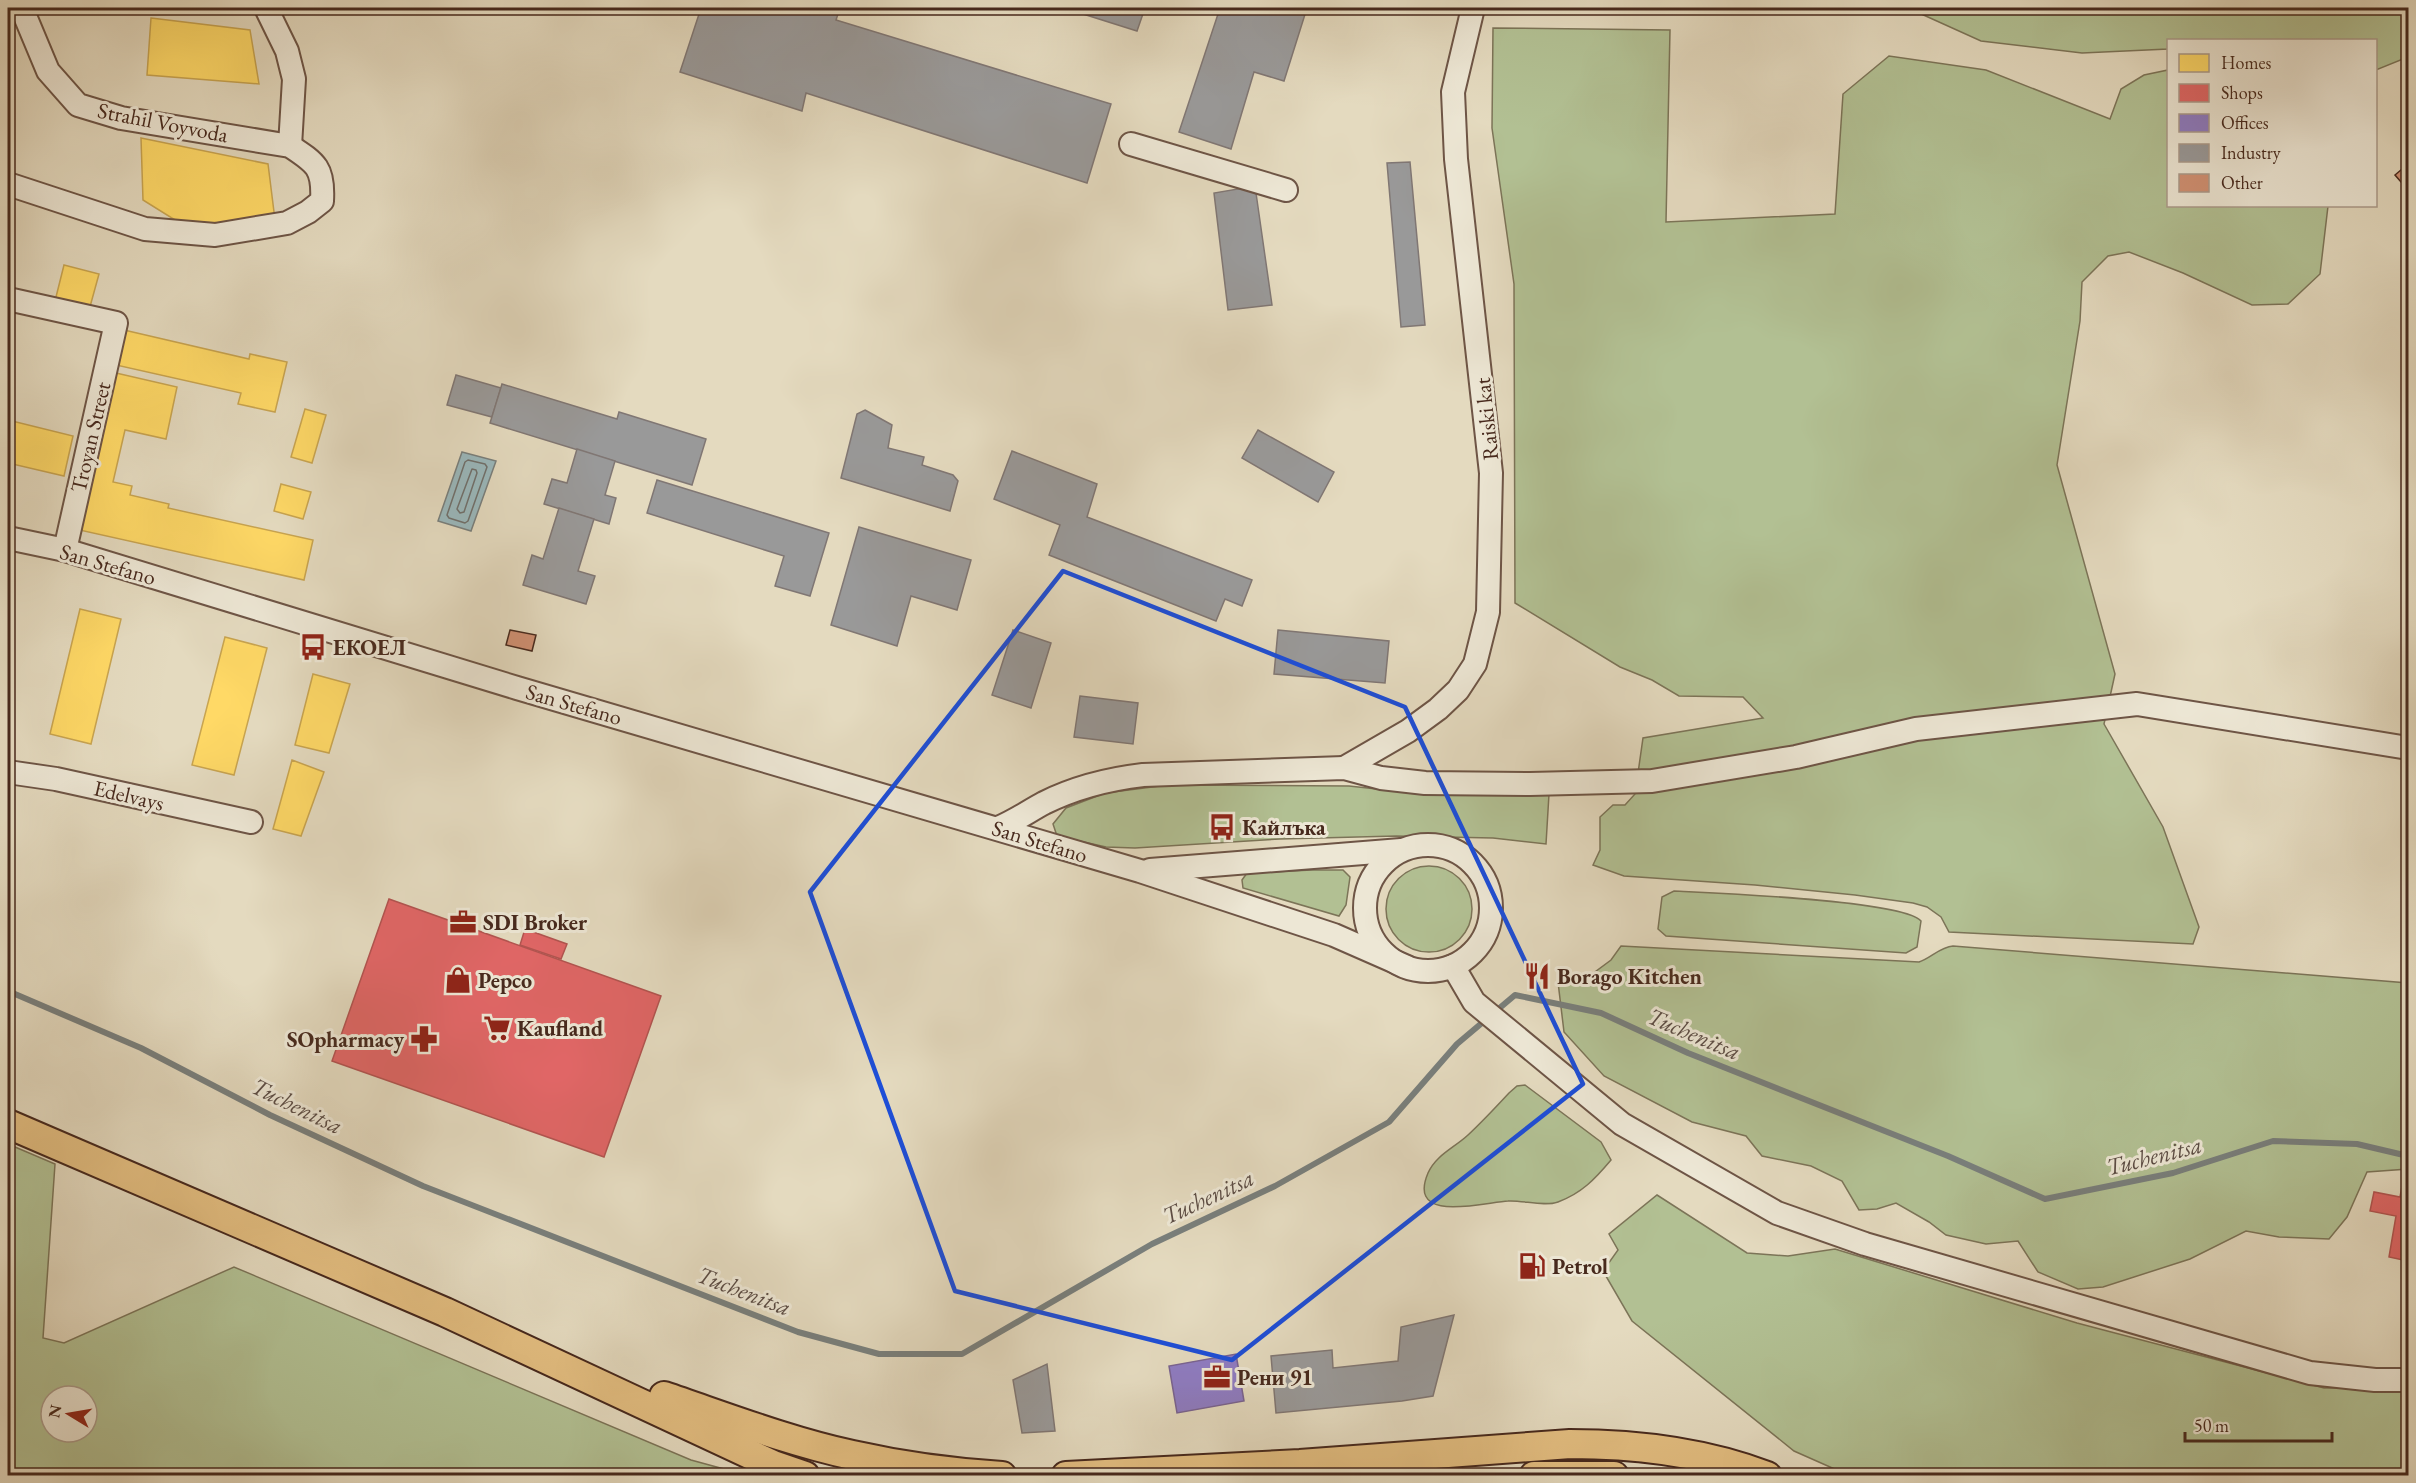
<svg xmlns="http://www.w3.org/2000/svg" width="2416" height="1483" viewBox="0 0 2416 1483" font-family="'EB Garamond',serif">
<rect width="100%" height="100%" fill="#e4dabf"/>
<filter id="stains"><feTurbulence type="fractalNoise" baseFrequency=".00333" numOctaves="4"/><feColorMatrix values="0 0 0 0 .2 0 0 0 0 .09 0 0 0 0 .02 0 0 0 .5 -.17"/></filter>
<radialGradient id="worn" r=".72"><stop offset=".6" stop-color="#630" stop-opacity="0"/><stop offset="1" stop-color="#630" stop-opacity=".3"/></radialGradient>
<g fill="#b2c093" stroke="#7c7458" stroke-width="1.5" fill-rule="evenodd">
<path d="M1908 8H2408V57L2376 70V40H2168V49L2082 53 1981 41Z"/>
<path d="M1493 28 1670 30 1666 222 1835 214 1843 94 1889 56 1986 70 2110 119 2121 89 2144 75 2168 70V206H2328L2320 274 2288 304 2252 305 2183 273 2129 252 2108 256 2082 282 2080 321 2057 465 2115 674 2104 724 2163 827 2199 927 2193 944 1949 932 1941 917 1927 907 1913 903 1855 895 1755 885 1624 876 1593 865 1600 850V817L1613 805H1625L1635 794 1643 738 1763 718 1743 697 1679 696 1652 680 1620 667 1515 603 1514 284 1492 128Z"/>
<path d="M1168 785 1349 786 1386 790 1549 794 1546 844 1493 838 1396 836 1280 839 1135 848 1106 847 1057 836 1053 824 1066 808 1105 793Z"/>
<circle cx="1429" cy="909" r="43"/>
<path d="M1312 870H1343L1350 877 1346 905 1339 916 1243 888 1242 880 1247 873Z"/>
<path d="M1674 891C1711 893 1903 900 1921 921L1917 947 1906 953 1666 936 1658 929 1662 897Z"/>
<path d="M1621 946 1919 962C1931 958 1940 947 1953 946L2408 983V1169L2367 1172 2347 1217 2329 1239 2279 1237 2246 1231 2190 1259 2103 1287 2078 1289 2038 1272 2018 1241 1986 1244 1946 1235 1929 1222 1896 1203 1877 1209 1859 1210 1842 1181 1811 1166 1762 1156 1746 1136 1692 1122 1604 1076 1564 1032 1558 982 1588 977 1611 960Z"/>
<path d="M1525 1085 1601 1142 1611 1160C1595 1179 1582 1193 1558 1202 1544 1207 1523 1200 1508 1201 1485 1202 1406 1225 1428 1173 1436 1155 1454 1148 1468 1135 1482 1122 1496 1107 1509 1093L1517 1086Z"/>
<path d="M8 1144 55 1164 43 1338 64 1343 234 1267 691 1460 746 1475H8ZM51 1396H87V1432H51Z"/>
<path d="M1657 1195 1747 1253 1788 1256 1835 1249 2077 1323 2324 1388 2408 1387V1475H1848L1794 1451 1632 1321 1603 1271 1618 1250 1609 1234Z"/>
</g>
<path fill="#9ab8bc" stroke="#797f7c" stroke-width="1.5" d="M462 452 496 461 471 531 438 521Z"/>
<g fill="#ffd966" stroke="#c8a450" stroke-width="1.5">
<path d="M151 18 250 30 259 84 147 75Z"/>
<path d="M141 138 268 164 275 220 244 226 183 225 143 200Z"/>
<path d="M64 265 99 274 88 314 54 305Z"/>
<path d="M124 330 249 359 250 354 287 362 275 412 238 404 241 393 116 365Z"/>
<path d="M116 373 177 387 166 439 125 430 113 482 132 486 130 495 169 504 168 508 313 540 304 580 75 529Z"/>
<path d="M305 409 326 415 312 463 291 457Z"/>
<path d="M8 420 73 436 64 476 8 463Z"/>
<path d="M281 484 311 492 303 519 274 511Z"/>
<path d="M80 609 121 619 91 744 50 734Z"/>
<path d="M225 637 267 648 234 775 192 765Z"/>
<path d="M313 674 350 684 329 753 295 745Z"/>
<path d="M292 760 324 772 301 836 273 829Z"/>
</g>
<g fill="#e06666" stroke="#b25450" stroke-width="1.5">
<path d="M389 899 661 996 604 1157 332 1061Z"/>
<path d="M525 929 567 944 561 959 520 945Z"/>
<path d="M2404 1176 2408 1177V1261L2389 1257 2396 1216 2370 1211 2374 1192 2400 1197Z"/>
</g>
<path fill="#8e7cc3" stroke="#796391" stroke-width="1.5" d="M1236 1354 1244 1401 1177 1413 1169 1366Z"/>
<g fill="#999" stroke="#807774" stroke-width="1.5">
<path d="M701 8H840L836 20 1111 104 1087 183 806 93 802 111 680 72Z"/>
<path d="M1064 8H1145L1137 31Z"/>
<path d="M1220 8H1307L1284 81 1254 72 1231 149 1179 132Z"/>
<path d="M1410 162 1425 325 1401 327 1387 163Z"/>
<path d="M1255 186 1272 305 1228 310 1214 193Z"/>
<path d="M456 375 501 388 492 417 447 405Z"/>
<path d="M502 384 617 419 619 412 706 439 692 485 490 423Z"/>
<path d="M865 410 892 425 888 448 924 457 922 465 953 475 958 481 950 511 841 478 857 414Z"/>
<path d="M1258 430 1334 472 1318 502 1242 458Z"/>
<path d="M577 449 615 461 605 495 616 498 609 524 544 504 552 479 567 483Z"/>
<path d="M1012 451 1097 484 1087 517 1252 580 1242 606 1225 599 1216 621 1049 555 1060 525 994 499Z"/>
<path d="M657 480 829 533 810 596 775 586 784 556 647 513Z"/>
<path d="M559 508 594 519 578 571 595 576 586 604 523 585 532 555 543 559Z"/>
<path d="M859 527 971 560 957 610 911 596 897 646 831 625Z"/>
<path d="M1013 630 1051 643 1031 708 992 695Z"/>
<path d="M1278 630 1389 641 1385 683 1274 674Z"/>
<path d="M1080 696 1138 703 1133 744 1074 737Z"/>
<path d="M1454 1315 1433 1396 1402 1401 1276 1413 1271 1356 1332 1350 1333 1368 1398 1361 1401 1327Z"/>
<path d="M1047 1364 1055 1431 1022 1433 1013 1380Z"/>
</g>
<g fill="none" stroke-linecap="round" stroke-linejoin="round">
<g stroke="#70706c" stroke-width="1.5">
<path d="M468 460 485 464 487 467 468 521 465 523 449 518 447 515 465 462Z"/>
<path d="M472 469 476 470 477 473 464 512 460 513 457 509Z"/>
</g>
<path stroke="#797f7c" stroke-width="6" d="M8 991 141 1048 270 1115 423 1186 798 1332 879 1354H962L1152 1244 1275 1186 1389 1122 1457 1044 1515 995 1601 1013 1688 1053 1948 1156 2045 1199 2173 1173 2273 1141 2357 1144 2408 1156"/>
</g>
<g fill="#d19174" stroke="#47291d" stroke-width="1.5">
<path d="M2408 164V190L2395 175Z"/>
<path d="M510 630 536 635 532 651 506 645Z"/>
</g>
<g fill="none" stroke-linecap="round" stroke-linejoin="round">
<defs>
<g id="minor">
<path d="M266 8 287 51 294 79 290 146"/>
<path d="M1131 144 1286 190"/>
<path d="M8 184 145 229 215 235 287 223 308 212 322 201C324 168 316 163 290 146L121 118 78 105 48 71 25 16 26 8"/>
<path d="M8 299 116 323 65 550"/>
<path d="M8 538 65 550 517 688 1140 871 1334 935 1407 967"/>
<path d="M1344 768 1408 731 1438 709 1458 690 1475 664 1488 612 1491 473 1456 159 1453 92 1473 8"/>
<path d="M8 772 56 779 251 822"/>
<path d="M998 828C1015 821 1029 811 1044 803 1076 787 1109 779 1143 775L1344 768 1381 778 1425 783 1530 784 1652 781 1796 757 1916 729 2137 704 2408 748"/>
<circle cx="1428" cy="908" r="63"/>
<path d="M1150 870 1401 850"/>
<path d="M1453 966 1474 1002 1622 1124 1777 1213 1865 1244 2310 1373 2375 1380H2408"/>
</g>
<g id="major">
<path d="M8 1124 445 1312 773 1465 805 1476"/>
<path d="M664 1396C726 1417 788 1441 852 1455 901 1466 952 1473 1002 1476"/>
<path d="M1066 1476 1300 1464 1570 1444C1637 1444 1704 1452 1767 1476"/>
<path d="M1534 1476H1614"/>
</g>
</defs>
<use href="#minor" stroke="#6e5546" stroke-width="26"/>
<use href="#major" stroke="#47291d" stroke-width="32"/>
<use href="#minor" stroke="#ede7d5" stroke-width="22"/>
<use href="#major" stroke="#e2bd80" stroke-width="28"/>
</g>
<path fill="none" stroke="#1d4ed8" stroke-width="4.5" stroke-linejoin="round" d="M1063 571 1405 707 1583 1084 1232 1360 955 1291 810 892Z"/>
<defs>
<symbol id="bus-bare" viewBox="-9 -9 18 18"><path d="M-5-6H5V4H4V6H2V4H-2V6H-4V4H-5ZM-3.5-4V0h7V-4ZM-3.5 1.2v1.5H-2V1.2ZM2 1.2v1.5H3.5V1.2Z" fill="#8f2418" stroke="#ede7d5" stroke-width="2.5" paint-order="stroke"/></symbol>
<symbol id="office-bare" viewBox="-9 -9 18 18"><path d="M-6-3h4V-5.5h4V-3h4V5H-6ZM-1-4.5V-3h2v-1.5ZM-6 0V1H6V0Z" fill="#8f2418" stroke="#ede7d5" stroke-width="2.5" paint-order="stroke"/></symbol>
<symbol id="restaurant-bare" viewBox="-9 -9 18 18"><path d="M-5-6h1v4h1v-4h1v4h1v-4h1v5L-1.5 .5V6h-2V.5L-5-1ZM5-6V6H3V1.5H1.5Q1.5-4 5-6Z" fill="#8f2418" stroke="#ede7d5" stroke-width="2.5" paint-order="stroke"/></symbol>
<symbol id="shop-bare" viewBox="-9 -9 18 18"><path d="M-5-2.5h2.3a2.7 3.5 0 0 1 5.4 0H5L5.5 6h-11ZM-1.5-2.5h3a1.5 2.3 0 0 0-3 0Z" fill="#8f2418" stroke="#ede7d5" stroke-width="2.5" paint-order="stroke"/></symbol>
<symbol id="supermarket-bare" viewBox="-9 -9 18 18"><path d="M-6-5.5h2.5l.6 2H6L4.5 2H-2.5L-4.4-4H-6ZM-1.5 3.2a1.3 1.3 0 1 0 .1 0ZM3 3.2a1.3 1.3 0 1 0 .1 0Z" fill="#8f2418" stroke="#ede7d5" stroke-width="2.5" paint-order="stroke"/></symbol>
<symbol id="pharmacy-bare" viewBox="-9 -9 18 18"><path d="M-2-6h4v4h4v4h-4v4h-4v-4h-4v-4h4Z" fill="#8f2418" stroke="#ede7d5" stroke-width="2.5" paint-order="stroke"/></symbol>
<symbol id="fuel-bare" viewBox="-9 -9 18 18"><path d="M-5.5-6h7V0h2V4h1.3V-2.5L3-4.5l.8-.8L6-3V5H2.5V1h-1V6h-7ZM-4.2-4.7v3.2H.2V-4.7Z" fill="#8f2418" stroke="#ede7d5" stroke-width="2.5" paint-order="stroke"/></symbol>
</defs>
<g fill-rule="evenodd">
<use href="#bus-bare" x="294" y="628" width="38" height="38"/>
<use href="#bus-bare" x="1203" y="808" width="38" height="38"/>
<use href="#office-bare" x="444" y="903" width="38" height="38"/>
<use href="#restaurant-bare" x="1518" y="957" width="38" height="38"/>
<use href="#shop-bare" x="439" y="961" width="38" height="38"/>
<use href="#supermarket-bare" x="478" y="1009" width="38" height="38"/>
<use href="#pharmacy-bare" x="405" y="1020" width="38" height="38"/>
<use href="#fuel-bare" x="1513" y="1247" width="38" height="38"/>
<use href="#office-bare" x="1198" y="1358" width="38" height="38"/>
</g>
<g text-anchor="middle" stroke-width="6" stroke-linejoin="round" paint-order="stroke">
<g font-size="22" fill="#47291d" stroke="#ede7d5">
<text transform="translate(163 122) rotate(11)" y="8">Strahil Voyvoda</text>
<text transform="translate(1486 419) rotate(-96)" y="8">Raiski kat</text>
<text transform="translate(90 437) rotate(-77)" y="8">Troyan Street</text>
<text transform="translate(108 564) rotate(16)" y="8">San Stefano</text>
<text transform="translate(574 704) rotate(16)" y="8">San Stefano</text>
<text transform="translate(129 795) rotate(13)" y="8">Edelvays</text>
<text transform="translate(1040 841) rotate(17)" y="8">San Stefano</text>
</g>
<g font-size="22" font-weight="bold" fill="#47291d" stroke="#ede7d5" text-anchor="start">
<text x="333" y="655">ЕКОЕЛ</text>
<text x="1242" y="835">Кайлъка</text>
<text x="483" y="930">SDI Broker</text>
<text x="1557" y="984">Borago Kitchen</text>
<text x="478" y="988">Pepco</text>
<text x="517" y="1036">Kaufland</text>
<text x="404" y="1047" text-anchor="end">SOpharmacy</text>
<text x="1552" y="1274">Petrol</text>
<text x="1237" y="1385">Рени 91</text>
</g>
<g font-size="24" font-style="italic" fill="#5c4d45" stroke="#ede7d5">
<text transform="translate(1694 1034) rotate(23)" y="8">Tuchenitsa</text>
<text transform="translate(297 1106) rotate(26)" y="8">Tuchenitsa</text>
<text transform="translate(2154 1156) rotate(-14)" y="8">Tuchenitsa</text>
<text transform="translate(1208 1197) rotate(-25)" y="8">Tuchenitsa</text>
<text transform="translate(744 1291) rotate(21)" y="8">Tuchenitsa</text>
</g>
</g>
<rect width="2416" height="1483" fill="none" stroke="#e4dabf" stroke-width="30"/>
<rect x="9" y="9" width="2398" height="1465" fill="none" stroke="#47291d" stroke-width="3"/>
<rect x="15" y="15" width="2386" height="1453" fill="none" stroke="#47291d" stroke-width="1.5"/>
<rect x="2167" y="39" width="210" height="168" fill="#ede7d5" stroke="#ab9b8b" stroke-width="1.5"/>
<rect x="2179" y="54" width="30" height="18" fill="#ffd966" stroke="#ab9b8b" stroke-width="1.5"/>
<text x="2221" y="69" font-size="18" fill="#47291d">Homes</text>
<rect x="2179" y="84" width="30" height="18" fill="#e06666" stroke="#ab9b8b" stroke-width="1.5"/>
<text x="2221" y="99" font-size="18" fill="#47291d">Shops</text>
<rect x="2179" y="114" width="30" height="18" fill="#8e7cc3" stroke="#ab9b8b" stroke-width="1.5"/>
<text x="2221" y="129" font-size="18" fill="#47291d">Offices</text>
<rect x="2179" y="144" width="30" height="18" fill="#999999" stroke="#ab9b8b" stroke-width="1.5"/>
<text x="2221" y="159" font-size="18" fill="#47291d">Industry</text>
<rect x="2179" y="174" width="30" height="18" fill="#d19174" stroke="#ab9b8b" stroke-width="1.5"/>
<text x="2221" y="189" font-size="18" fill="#47291d">Other</text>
<g transform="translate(69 1414) rotate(281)"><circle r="28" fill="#ede7d5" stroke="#ab9b8b" stroke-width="1.5"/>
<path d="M0-4.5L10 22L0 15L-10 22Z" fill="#8f2418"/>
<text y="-9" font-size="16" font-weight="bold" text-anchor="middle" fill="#47291d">N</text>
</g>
<path d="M2185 1432v9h147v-9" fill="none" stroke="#47291d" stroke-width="3"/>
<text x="2194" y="1432" font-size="18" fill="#47291d" stroke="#ede7d5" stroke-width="4.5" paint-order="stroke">50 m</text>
<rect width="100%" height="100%" filter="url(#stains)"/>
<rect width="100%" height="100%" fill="url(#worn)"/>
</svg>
